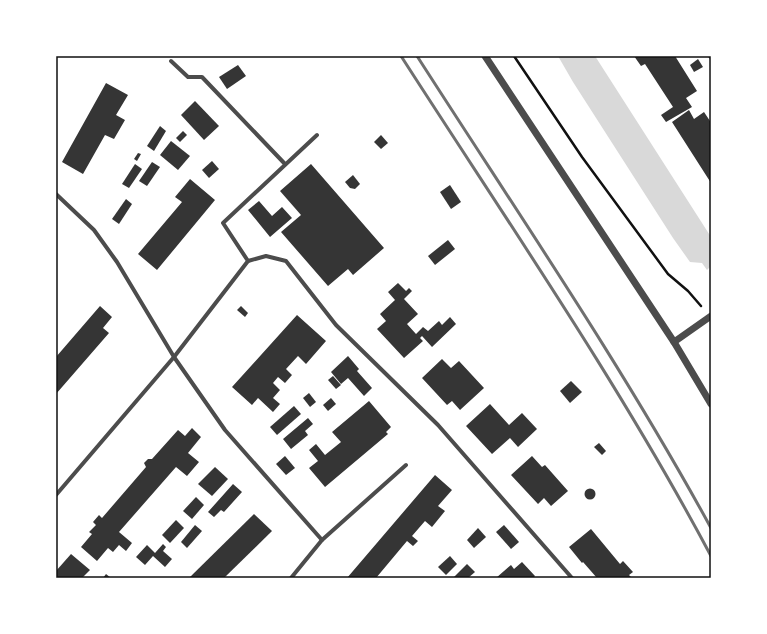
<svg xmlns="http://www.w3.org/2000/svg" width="767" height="634" viewBox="0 0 767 634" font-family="Figtree,sans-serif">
<rect width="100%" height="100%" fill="#fff"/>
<path fill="#d9d9d9" d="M558 56H595L711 237C711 247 711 257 711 266L707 270 702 263 690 262 673 238 573 82Z"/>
<g fill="#353535">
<path d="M634 56H675L697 91 686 98 692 107 666 122 661 115 673 107 645 64 641 66Z"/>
<path d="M698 59 703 67 694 72 690 65Z"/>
<path d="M238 65 246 76 227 89 219 77Z"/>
<path d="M106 83 128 95 116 115 125 120 114 139 105 135 83 174 62 162Z"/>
<path d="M195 101 219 126 204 140 181 115Z"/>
<path d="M689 110 694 119 704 112 710 121 711 120V183L672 122Z"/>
<path d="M160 126 166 131 154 151 147 146Z"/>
<path d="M183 131 187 135 180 142 176 138Z"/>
<path d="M381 135 388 143 381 149 374 142Z"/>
<path d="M171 141 190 156 178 170 160 155Z"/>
<path d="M138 153 141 154 137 161 134 159Z"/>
<path d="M212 161 219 169 209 178 202 170Z"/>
<path d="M152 162 160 167 147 186 139 181Z"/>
<path d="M135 164 142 169 129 188 122 184Z"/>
<path d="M311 164 384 248 353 275 348 269 328 286 281 232 301 215 280 191Z"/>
<path d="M353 175 360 184 355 189 350 188 345 182Z"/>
<path d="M190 179 215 200 157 270 138 254 182 202 175 197Z"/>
<path d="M450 185 461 202 451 209 440 192Z"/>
<path d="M126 199 132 204 119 224 112 219Z"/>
<path d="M259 201 272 216 282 207 292 218 270 237 248 210Z"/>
<path d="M448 240 455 249 435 265 428 256Z"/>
<path d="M398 283 406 291 409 288 412 291 404 299 418 314 407 324 416 334 423 327 428 331 439 321 442 325 450 317 456 324 432 347 422 336 420 338 423 341 404 358 377 329 386 321 380 314 395 300 388 292Z"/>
<path d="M100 306 112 317 103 328 109 333 56 394V357Z"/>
<path d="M241 306 248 313 245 317 237 310Z"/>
<path d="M297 315 326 341 306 364 298 356 286 369 292 375 285 383 278 377 273 383 280 390 273 398 280 404 273 412 258 398 252 405 232 387Z"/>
<path d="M348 356 359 369 357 371 372 388 364 396 348 378 341 384 331 372Z"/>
<path d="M442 359 451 368 459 361 484 388 460 410 452 401 447 405 422 378Z"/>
<path d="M333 376 341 385 336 389 328 380Z"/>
<path d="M571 381 582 392 570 403 560 391Z"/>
<path d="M309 393 316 402 310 407 303 398Z"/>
<path d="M331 398 336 404 328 411 323 405Z"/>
<path d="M369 401 391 427 386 432 388 434 325 487 309 468 318 461 309 450 316 444 325 455 341 442 332 432Z"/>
<path d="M490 404 509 425 522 413 537 429 518 447 510 438 492 454 466 426Z"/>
<path d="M294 406 301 414 277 435 270 427Z"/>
<path d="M308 418 313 424 305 431 308 435 291 449 283 439Z"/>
<path d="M192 428 201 437 188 453 199 462 187 476 176 467 119 532 132 543 126 551 119 545 113 552 108 548 97 561 81 547 92 534 89 532 96 525 93 522 99 515 102 518 146 467 144 463 148 459H152L178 430 185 436Z"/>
<path d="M599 443 606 451 602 455 594 447Z"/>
<path d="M285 456 295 468 286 475 276 464Z"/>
<path d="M532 456 542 467 545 465 568 491 551 506 544 498 538 504 511 475Z"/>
<path d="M215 467 228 479 212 496 198 484Z"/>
<path d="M435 475 452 490 438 506 445 511 432 527 425 521 412 536 418 541 413 546 407 541 376 578H347Z"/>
<path d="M233 484 242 492 224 512 221 510 214 517 208 512Z"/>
<circle cx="590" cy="494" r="5.5"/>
<path d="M196 497 204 505 192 519 183 511Z"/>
<path d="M254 514 272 531 224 578H189Z"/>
<path d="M176 520 184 528 170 543 162 535Z"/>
<path d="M195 525 202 531 187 548 181 542Z"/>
<path d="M504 525 519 542 511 549 496 532Z"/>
<path d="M478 528 486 537 474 548 467 540Z"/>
<path d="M591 529 620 564 623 561 633 572 629 575 632 578H597L583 562 582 563 569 547Z"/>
<path d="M163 544 166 547 163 551 172 559 165 567 153 556 145 565 136 557 147 545 155 553Z"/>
<path d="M71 554 90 570 82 578H56V571Z"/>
<path d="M450 556 457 564 446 575 438 567Z"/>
<path d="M522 562 535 576 533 578H496L511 565 514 569Z"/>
<path d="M467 564 475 572 468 578H453Z"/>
<path d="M106 574 111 578H103Z"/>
</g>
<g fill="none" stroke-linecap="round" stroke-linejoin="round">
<path stroke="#111" stroke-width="2.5" d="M514 56 582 157 668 274 688 291 701 306"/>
<g stroke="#4c4c4c" stroke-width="4">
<path d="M710 56 711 57"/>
<path d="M171 61 188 77H202L285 164"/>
<path d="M56 194 94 230 117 262 174 357 225 430 322 540"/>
<path d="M248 261 266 256 286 261 336 325 438 425 572 578"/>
<path d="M56 495 174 357 248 261 223 223 317 135"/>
<path d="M291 578 322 540 406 465"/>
</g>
<g stroke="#4c4c4c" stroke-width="7">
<path d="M485 56 674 342 711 404"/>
<path d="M674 342 711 316"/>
</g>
<g stroke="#707070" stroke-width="3">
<path d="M401 56C507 221 619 383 711 556"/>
<path d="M417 56C517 212 622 365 711 528"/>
</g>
</g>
<rect width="767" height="634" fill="none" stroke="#ffffff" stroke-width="114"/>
<rect x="57" y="57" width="653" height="520" fill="none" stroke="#111" stroke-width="1.5"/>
</svg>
